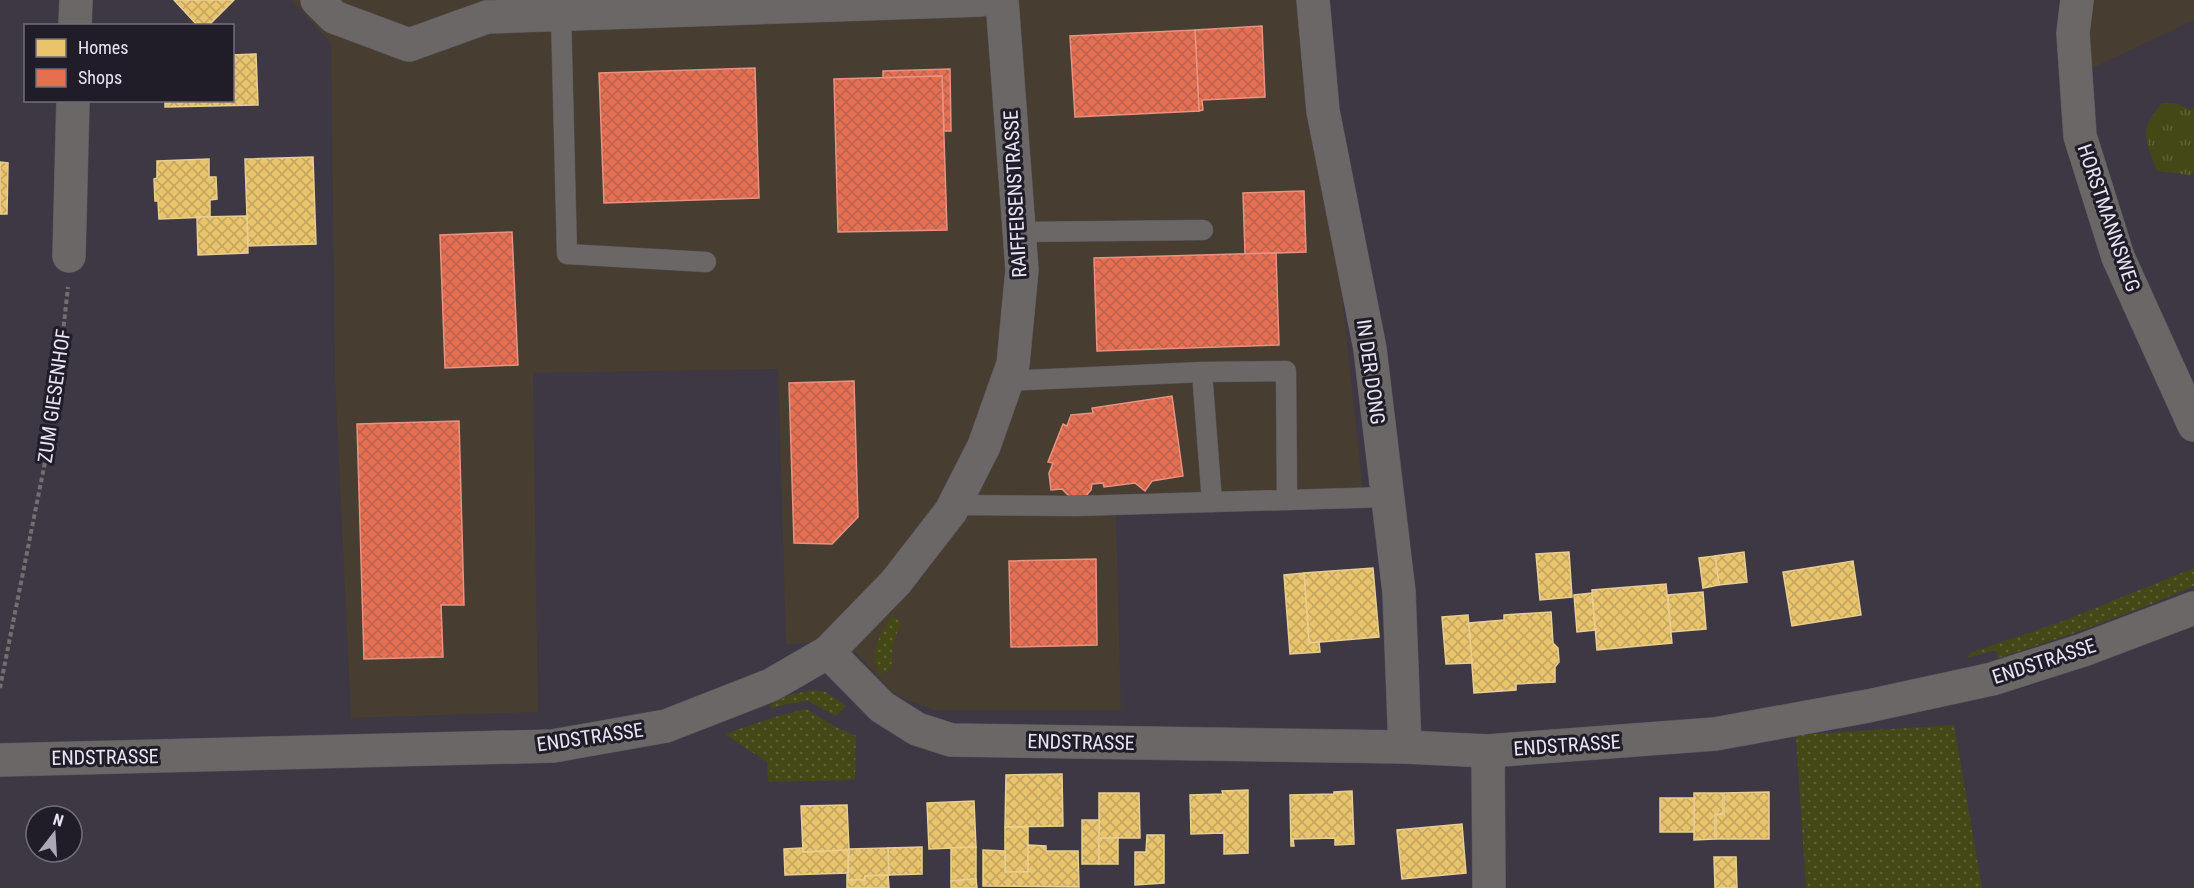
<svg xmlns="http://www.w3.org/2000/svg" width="2194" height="888" viewBox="0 0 2194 888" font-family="'Roboto Condensed',sans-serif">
<defs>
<pattern id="grass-dots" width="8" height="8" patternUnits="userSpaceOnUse" patternTransform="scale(1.5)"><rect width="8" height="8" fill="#444817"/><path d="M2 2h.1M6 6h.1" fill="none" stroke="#5f6239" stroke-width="1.8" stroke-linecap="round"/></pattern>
<pattern id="park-tufts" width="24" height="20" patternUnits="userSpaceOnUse" patternTransform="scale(1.5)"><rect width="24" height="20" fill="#444817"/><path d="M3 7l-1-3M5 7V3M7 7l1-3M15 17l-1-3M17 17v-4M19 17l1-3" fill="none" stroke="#5f6239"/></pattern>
<pattern id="homes-cross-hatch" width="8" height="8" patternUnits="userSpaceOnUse" patternTransform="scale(1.5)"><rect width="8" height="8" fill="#e9c46a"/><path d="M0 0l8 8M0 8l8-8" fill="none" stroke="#c0a462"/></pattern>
<pattern id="shops-cross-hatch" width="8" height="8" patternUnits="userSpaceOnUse" patternTransform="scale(1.5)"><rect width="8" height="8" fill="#e76f51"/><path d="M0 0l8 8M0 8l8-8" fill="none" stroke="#b7624f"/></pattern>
</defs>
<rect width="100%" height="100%" fill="#3d3844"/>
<g fill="#473d30">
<path d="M291 0H1310L1364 499 1116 513 1121 710H933L894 694 842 638 786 645 778 369 533 373 538 712 351 718 335 379 331 43Z"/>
<path d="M2076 0H2194V20L2076 76Z"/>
</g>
<g fill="url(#grass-dots)">
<path d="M2194 568V586C2130 614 2065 637 1998 658L1996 650 1967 658 1970 653 2063 621Z"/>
<path d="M893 615 902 624C892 639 891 650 892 668L880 674C868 654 880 632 893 615Z"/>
<path d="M814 690 826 692 846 706 836 716 808 701 787 704 772 708 769 705 792 694Z"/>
<path d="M806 709 834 726 856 736 855 780 768 782 767 762 725 734 771 718Z"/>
<path d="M1954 725 1982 888H1806L1796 735Z"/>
</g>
<path fill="url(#park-tufts)" d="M2162 103H2174L2192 110 2194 108V173L2190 175 2157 171C2145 138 2138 132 2162 103Z"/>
<g fill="url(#homes-cross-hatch)" stroke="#e9ce93" stroke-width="1.5">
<path d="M174 0H234L208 26H198Z"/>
<path d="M256 54 258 105 165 107V100H232V55Z"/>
<path d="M313 157 316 244 248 246 245 159Z"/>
<path d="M209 159V177H216L217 199 210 200V217L159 219 158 201H155L154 179 157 178V161Z"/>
<path d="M0 162 8 163 7 214H0Z"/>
<path d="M247 216 248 253 198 255 197 217Z"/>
<path d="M1569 552 1572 597 1540 600 1536 554Z"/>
<path d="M1744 552 1747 582 1719 585 1715 556Z"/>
<path d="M1715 556 1719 585 1703 588 1699 558Z"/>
<path d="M1853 561 1861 615 1792 626 1783 572Z"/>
<path d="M1373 568 1379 637 1309 643 1304 573Z"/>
<path d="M1304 573 1309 643 1319 642 1320 652 1290 654 1284 575Z"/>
<path d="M1666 584 1672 643 1597 650 1592 590Z"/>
<path d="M1703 592 1706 629 1671 632 1668 595Z"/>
<path d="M1592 593 1595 630 1577 632 1574 595Z"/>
<path d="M1551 612 1553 643 1558 648 1559 662 1555 667V682L1516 684V690L1474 693 1469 623 1504 620V615Z"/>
<path d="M1468 615 1472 663 1446 664 1442 617Z"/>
<path d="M1062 774 1063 826 1005 827 1006 775Z"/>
<path d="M1248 790V853L1224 854V833L1191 834 1190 795 1223 794 1222 791Z"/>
<path d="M1352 791 1354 844 1335 845V838L1293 839 1294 846H1291L1290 795 1334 794V792Z"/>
<path d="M1769 792V839H1716V815L1724 814V793Z"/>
<path d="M1099 793H1139L1140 838H1099Z"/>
<path d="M1694 793H1723V814H1715V839L1694 840Z"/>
<rect x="1660" y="798" width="34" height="34"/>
<path d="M974 801 976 847 929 849 927 803Z"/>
<path d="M847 805 849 850 803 852 801 806Z"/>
<rect x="1082" y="820" width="17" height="44"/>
<path d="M1462 824 1466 873 1402 879 1397 830Z"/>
<rect x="1005" y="827" width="23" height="45"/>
<path d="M1147 835H1164V883L1135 885V852H1146Z"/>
<rect x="1099" y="838" width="19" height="26"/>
<path d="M1028 845 1046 846V851H1078L1079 887 983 886V850L1005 851V872H1028Z"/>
<path d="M922 847V874L889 875 888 848Z"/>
<path d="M976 847V879L951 881V848Z"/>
<path d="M802 848 803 852 848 850V873L785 875 784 849Z"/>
<path d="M888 848 889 875 865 876V880H848L849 849Z"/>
<path d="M1714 857H1736L1737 888H1715Z"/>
<path d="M847 873 848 880H865V876L888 875 889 888H847Z"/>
<path d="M976 879 977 888H951V881Z"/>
</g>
<g fill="url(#shops-cross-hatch)" stroke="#e89282" stroke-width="1.5">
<path d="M1262 26 1265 97 1202 100 1203 110 1199 111 1195 30Z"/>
<path d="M1195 30 1199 111 1075 117 1070 36Z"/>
<path d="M755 68 759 198 604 203 599 73Z"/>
<path d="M950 69 951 131H944L942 76 883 78V71Z"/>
<path d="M942 76 947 230 838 232 834 79Z"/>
<path d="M1304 191 1306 252 1245 254 1243 193Z"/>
<path d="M512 232 518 365 445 368 440 235Z"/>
<path d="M1276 253 1279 345 1097 351 1094 258Z"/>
<path d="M854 381 858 517 832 544 794 543 789 383Z"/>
<path d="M1172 396 1183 476 1152 481 1145 491 1135 483 1104 487 1103 483 1092 484 1091 490 1085 497H1070L1062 489 1051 490 1049 473 1053 463 1048 462 1063 424 1067 426 1071 415 1093 413 1092 408Z"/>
<path d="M459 421 464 605H441L443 657 364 659 357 424Z"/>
<path d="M1096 559 1097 645 1011 647 1009 561Z"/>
</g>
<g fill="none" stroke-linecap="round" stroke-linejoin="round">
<defs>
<g id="service">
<path d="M561 14 567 254 706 262"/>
<path d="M1019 232 1203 230"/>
<path d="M1202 372 1286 371 1287 500"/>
<path d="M1007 381 1202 372 1212 502"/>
<path d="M955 505 1076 506 1388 497"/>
</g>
<g id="minor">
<path d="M317 0 334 17 409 45 487 17 981 0"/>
<path d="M1313 0 1323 111 1370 349 1399 592 1405 747"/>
<path d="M2077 0 2073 33 2080 136 2118 257 2194 425"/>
<path d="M75 26 76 0"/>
<path d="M69 256 73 100"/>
<path d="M828 652 896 582 951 511 984 446 1013 364 1022 270 1002 0"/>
<path d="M1488 751 1489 888"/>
</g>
<path id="tertiary" d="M0 760 553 746 666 726 771 685 828 652 882 707 917 729 951 740 1405 747 1488 751 1715 734 1868 706 1992 679 2083 650 2194 608"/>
</defs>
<use href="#service" stroke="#59545f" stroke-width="21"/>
<use href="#minor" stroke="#59545f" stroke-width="34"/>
<use href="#tertiary" stroke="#59545f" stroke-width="34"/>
<path stroke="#726f71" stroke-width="4" stroke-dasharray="4.5 3" stroke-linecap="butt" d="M0 688 53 422 68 287"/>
<use href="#service" stroke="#6a6766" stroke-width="20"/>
<use href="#minor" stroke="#6a6766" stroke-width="33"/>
<use href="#tertiary" stroke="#6a6766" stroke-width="33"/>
</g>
<g text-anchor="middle" stroke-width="6" stroke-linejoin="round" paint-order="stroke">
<g font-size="20" fill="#eae4f4" stroke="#211d28">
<text transform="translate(1015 194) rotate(-93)" y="7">RAIFFEISENSTRASSE</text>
<text transform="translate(2109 218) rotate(71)" y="7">HORSTMANNSWEG</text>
<text transform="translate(1371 372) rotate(82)" y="7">IN DER DONG</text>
<text transform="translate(54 396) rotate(-82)" y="7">ZUM GIESENHOF</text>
<text transform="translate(2044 661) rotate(-18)" y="7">ENDSTRASSE</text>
<text transform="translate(590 737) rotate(-8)" y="7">ENDSTRASSE</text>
<text transform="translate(1081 742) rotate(1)" y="7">ENDSTRASSE</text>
<text transform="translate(1567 745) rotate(-4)" y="7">ENDSTRASSE</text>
<text transform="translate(105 757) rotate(-1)" y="7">ENDSTRASSE</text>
</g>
</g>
<rect x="24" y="24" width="210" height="78" fill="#211d28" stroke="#716d7a" stroke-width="1.5"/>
<rect x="36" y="39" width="30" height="18" fill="#e9c46a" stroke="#716d7a" stroke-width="1.5"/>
<text x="78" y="54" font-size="18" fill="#eae4f4">Homes</text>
<rect x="36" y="69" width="30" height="18" fill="#e76f51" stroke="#716d7a" stroke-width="1.5"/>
<text x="78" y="84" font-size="18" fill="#eae4f4">Shops</text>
<g transform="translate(54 834) rotate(17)"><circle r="28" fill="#211d28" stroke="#716d7a" stroke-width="1.5"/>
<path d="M0-4.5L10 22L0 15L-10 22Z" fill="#ada8b6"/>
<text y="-9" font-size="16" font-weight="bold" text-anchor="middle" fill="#eae4f4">N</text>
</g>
</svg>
